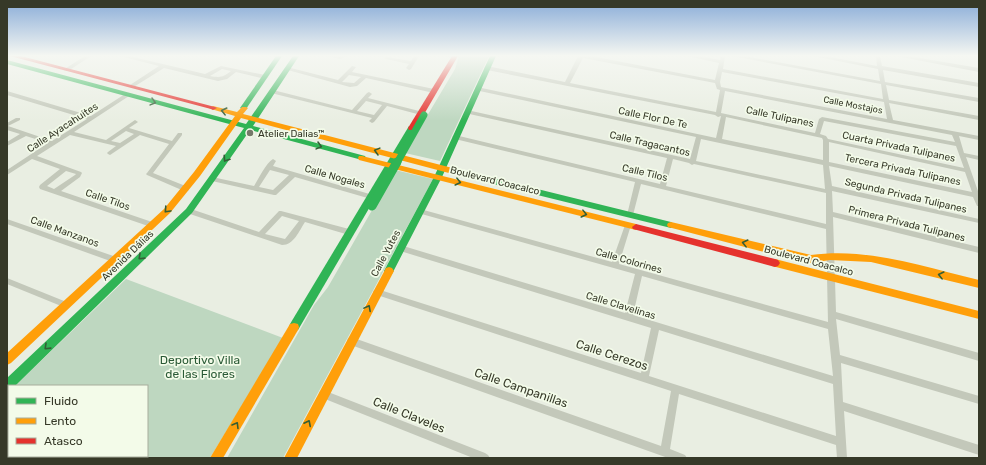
<svg xmlns="http://www.w3.org/2000/svg" width="986" height="465" viewBox="0 0 986 465" font-family="Rubik,sans-serif">
<rect width="100%" height="100%" fill="#e9eee2"/>
<g fill="#bed7c0">
<path d="M459 56H489L440 161 405 153 455 69Z"/>
<path d="M395 170 433 179 283 458H227L314 305 328 287Z"/>
<path d="M126 279 283 338 210 458H7V394L9 392V456H147V386H15Z"/>
</g>
<g fill="none" stroke-linecap="round" stroke-linejoin="round">
<g fill="#c3c8ba" fill-rule="evenodd">
<path d="M85 56H91L68 71 63 70Z"/>
<path d="M120 56H129L205 74 221 66 265 75 268 77 265 79 236 72 227 79 218 81 164 68 132 88 129 86 130 85 159 66ZM222 69 231 71C223 77 221 78 210 76Z"/>
<path d="M328 56H347L340 59Z"/>
<path d="M377 56H382L380 57Z"/>
<path d="M414 56H419L411 69 409 70 406 68 409 64 386 59 384 58 386 57 411 61Z"/>
<path d="M446 56H454L456 58 454 59Z"/>
<path d="M578 56H591L715 80 719 63 687 56H699L720 60 721 56H725L723 69 883 99 881 84 732 56H744L880 81 878 69 813 56H825L877 66 876 56H880L882 66 979 83V87L883 70 885 82 979 98V102L886 85 889 100 979 116V120L889 103 893 120 979 136V140L959 136 964 153 979 156V160L966 157 979 194V206H977L973 197 829 166 832 186 979 219V223L832 191 833 212 979 247V253L833 217 836 312 979 353V361L836 319 840 355 979 396V404L841 363 843 402 979 445V455L844 411 847 458H837L836 445 679 394 670 449 685 455 687 458H668L348 344 347 341 348 338 351 337 661 446 671 391 377 295 374 294 373 292 374 290 377 289 641 373 651 328 397 250 396 248 397 246 400 245 625 313 635 274 418 213 417 211 418 209H420L612 262 625 225 628 223 631 225 619 264 828 322 826 229 641 184 633 215 630 217 627 215 635 182 455 139 452 137 455 135 660 184 667 158 465 113V111L467 110 690 159 696 137 475 90V88L477 87 716 138 721 116 718 117 715 115 487 70 484 68 487 66 565 82ZM583 58 715 83 717 89 720 90 716 112 570 83ZM722 72 884 102 887 119 721 87 720 82ZM725 91 952 135 955 142 822 117 819 119 815 133 721 113ZM726 117 822 138 823 140V160L722 139ZM824 121 956 146 964 168 828 139 826 136 820 134ZM701 139 823 165 825 189 696 161ZM829 142 965 172 972 192 829 162ZM673 159 689 163 692 165 694 164 826 193V224L666 186ZM642 276 828 329 833 376 633 315ZM659 330 833 384 836 436 649 376Z"/>
<path d="M896 56H908L979 68V72Z"/>
<path d="M352 66 356 67 352 72 434 89 437 91 434 93 366 78 357 86 350 87 284 69 287 67 338 80ZM349 75 361 77 354 83 342 82Z"/>
<path d="M273 90 352 110 367 93 369 92 372 94 368 98 423 112 424 113 421 115 387 106 374 122 372 123 369 121 372 118 271 93 270 92ZM366 101 382 105 374 115 357 111Z"/>
<path d="M7 91 91 116 125 94H129V96L74 132 106 140 135 120 138 122 129 128 172 141 178 133H182V135L153 173 188 187 189 189 188 191H184L147 175 146 174 147 173 169 144 140 135 110 155 108 154 107 153 108 152 116 146 70 135 37 156 81 172 82 173 80 177 61 191 155 223 156 225 155 227H151L40 189 39 187 40 185 60 169 32 159 7 175V170L48 143 26 136 7 146V142L20 134 7 130V123L16 118H20V120L8 126 52 141 87 119 7 95ZM126 131 134 134 120 143 111 141ZM66 171 76 174 75 175 54 189 47 186Z"/>
<path d="M273 159 276 161 273 166 373 195 374 197 371 199 295 177 276 195H274L212 181 209 179 212 177 254 186C259 178 266 163 273 159ZM270 170 289 175 273 190 259 187Z"/>
<path d="M187 209H191L259 232 279 211H281L349 229 352 232 349 235 305 222C299 231 294 245 282 245L187 213 186 211ZM282 216 299 221 285 239 265 234Z"/>
<path d="M7 219 119 258 120 260 119 262H113L7 224Z"/>
<path d="M7 278 69 303 70 305 69 307 66 308 7 284Z"/>
<path d="M323 390 485 453 488 455 490 458H473L320 397 319 394 320 391Z"/>
</g>
<g fill="#30b455" fill-rule="evenodd">
<path d="M276 56H282L246 109H242L240 108Z"/>
<path d="M293 56H299L253 126 365 156 366 158 365 160H362L250 130 192 213 15 386H9V391H7V378L186 209 244 128 7 64V60L246 124Z"/>
<path d="M490 56H496L442 177 392 274H386L384 271 434 177Z"/>
<path d="M409 126H415L416 128 298 330 294 331 290 330 289 327 290 324Z"/>
<path d="M464 171 671 222 675 225 671 228 461 176 460 174Z"/>
</g>
<g fill="#ff9f0a" fill-rule="evenodd">
<path d="M213 106 237 112 242 107H246L248 108 243 114 464 171 468 174 464 177 241 118 200 176 170 213 11 363 7 365V353L164 209 194 172 235 116 211 109 209 108Z"/>
<path d="M359 156H362L636 224 640 227 636 230 359 160 358 158Z"/>
<path d="M671 222 811 255C868 247 924 267 979 280V288L871 262 830 260 811 263 799 261 668 227 667 225 668 223Z"/>
<path d="M775 259 979 311V319L772 266 770 263 772 260Z"/>
<path d="M389 267 392 268 394 271 297 458H284L386 268Z"/>
<path d="M294 323 298 324 299 327 298 330 223 458H210L290 324Z"/>
</g>
<g fill="#e5322d" fill-rule="evenodd">
<path d="M10 56H21L215 107 217 108 213 110 211 109Z"/>
<path d="M452 56H458L416 128 412 130H409L408 128Z"/>
<path d="M636 224 775 259 778 260 780 263 778 266 775 267 633 229 632 227Z"/>
</g>
<path stroke="#30b455" stroke-width="7" d="M397 163 424 115"/>
<path stroke="#30b455" stroke-width="9" d="M372 206 397 162"/>
</g>
<defs><path id="oneway-chevron" d="M-2-3.5L2.5 0L-2 3.5" fill="none" stroke-width="1.6" stroke-linecap="round" stroke-linejoin="round"/></defs>
<g stroke="#345e36">
<use href="#oneway-chevron" transform="translate(153 102) rotate(15)"/>
<use href="#oneway-chevron" transform="translate(224 111) rotate(-166)"/>
<use href="#oneway-chevron" transform="translate(319 146) rotate(15)"/>
<use href="#oneway-chevron" transform="translate(377 151) rotate(-165)"/>
<use href="#oneway-chevron" transform="translate(226 159) rotate(124)"/>
<use href="#oneway-chevron" transform="translate(458 182) rotate(14)"/>
<use href="#oneway-chevron" transform="translate(167 210) rotate(133)"/>
<use href="#oneway-chevron" transform="translate(584 214) rotate(14)"/>
<use href="#oneway-chevron" transform="translate(745 243) rotate(-166)"/>
<use href="#oneway-chevron" transform="translate(141 257) rotate(136)"/>
<use href="#oneway-chevron" transform="translate(941 275) rotate(-166)"/>
<use href="#oneway-chevron" transform="translate(368 308) rotate(-62)"/>
<use href="#oneway-chevron" transform="translate(47 347) rotate(136)"/>
<use href="#oneway-chevron" transform="translate(308 423) rotate(-63)"/>
<use href="#oneway-chevron" transform="translate(236 425) rotate(-59)"/>
</g>
<linearGradient id="sky" x2="0" y2="1"><stop stop-color="#89acd8"/><stop offset="0.46" stop-color="#f5f7f2"/><stop offset="1" stop-color="#f5f7f2" stop-opacity="0"/></linearGradient>
<rect width="986" height="121" fill="url(#sky)"/>
<circle fill="#757869" stroke="#f3fbe9" stroke-width="1.5" cx="250" cy="133" r="4"/>
<g text-anchor="middle" stroke-width="3.5" stroke-linejoin="round" paint-order="stroke">
<g font-size="9" fill="#363928" stroke="#f3fbe9">
<text transform="translate(853 105) rotate(11)" y="3">Calle Mostajos</text>
</g>
<g font-size="10" fill="#363928" stroke="#f3fbe9">
<text transform="translate(780 116) rotate(12)" y="4">Calle Tulipanes</text>
<text transform="translate(653 117) rotate(12)" y="4">Calle Flor De Te</text>
<text transform="translate(62 127) rotate(-33)" y="4">Calle Ayacahuites</text>
<text transform="translate(650 143) rotate(13)" y="4">Calle Tragacantos</text>
<text transform="translate(899 146) rotate(12)" y="4">Cuarta Privada Tulipanes</text>
<text transform="translate(903 169) rotate(12)" y="4">Tercera Privada Tulipanes</text>
<text transform="translate(645 172) rotate(13)" y="4">Calle Tilos</text>
<text transform="translate(335 176) rotate(16)" y="4">Calle Nogales</text>
<text transform="translate(495 180) rotate(14)" y="4">Boulevard Coacalco</text>
<text transform="translate(906 195) rotate(13)" y="4">Segunda Privada Tulipanes</text>
<text transform="translate(108 199) rotate(19)" y="4">Calle Tilos</text>
<text transform="translate(907 223) rotate(14)" y="4">Primera Privada Tulipanes</text>
<text transform="translate(65 231) rotate(20)" y="4">Calle Manzanos</text>
<text transform="translate(385 253) rotate(-62)" y="4">Calle Yutes</text>
<text transform="translate(127 255) rotate(-44)" y="4">Avenida Dálias</text>
<text transform="translate(629 260) rotate(16)" y="4">Calle Colorines</text>
<text transform="translate(809 260) rotate(15)" y="4">Boulevard Coacalco</text>
<text transform="translate(621 305) rotate(17)" y="4">Calle Clavelinas</text>
</g>
<g font-size="10" fill="#363928" stroke="#f3fbe9" text-anchor="start">
<text x="258" y="137">Atelier Dalias™</text>
</g>
<g font-size="12" fill="#363928" stroke="#f3fbe9">
<text transform="translate(612 355) rotate(18)" y="4">Calle Cerezos</text>
<text transform="translate(521 388) rotate(19)" y="4">Calle Campanillas</text>
<text transform="translate(409 415) rotate(22)" y="4">Calle Claveles</text>
</g>
<g font-size="12" fill="#2a5a36" stroke="#f3fbe9">
<text x="200" y="364">Deportivo Villa<tspan x="200" dy="14">de las Flores</tspan></text>
</g>
</g>
<rect width="986" height="465" fill="none" stroke="#363928" stroke-width="16"/>
<rect x="8" y="385" width="140" height="72" fill="#f3fbe9" stroke="#a7ad9c"/>
<rect x="16" y="398" width="20" height="6" fill="#30b455" stroke="#a7ad9c"/>
<text x="44" y="405" font-size="12" fill="#363928">Fluido</text>
<rect x="16" y="418" width="20" height="6" fill="#ff9f0a" stroke="#a7ad9c"/>
<text x="44" y="425" font-size="12" fill="#363928">Lento</text>
<rect x="16" y="438" width="20" height="6" fill="#e5322d" stroke="#a7ad9c"/>
<text x="44" y="445" font-size="12" fill="#363928">Atasco</text>
</svg>
